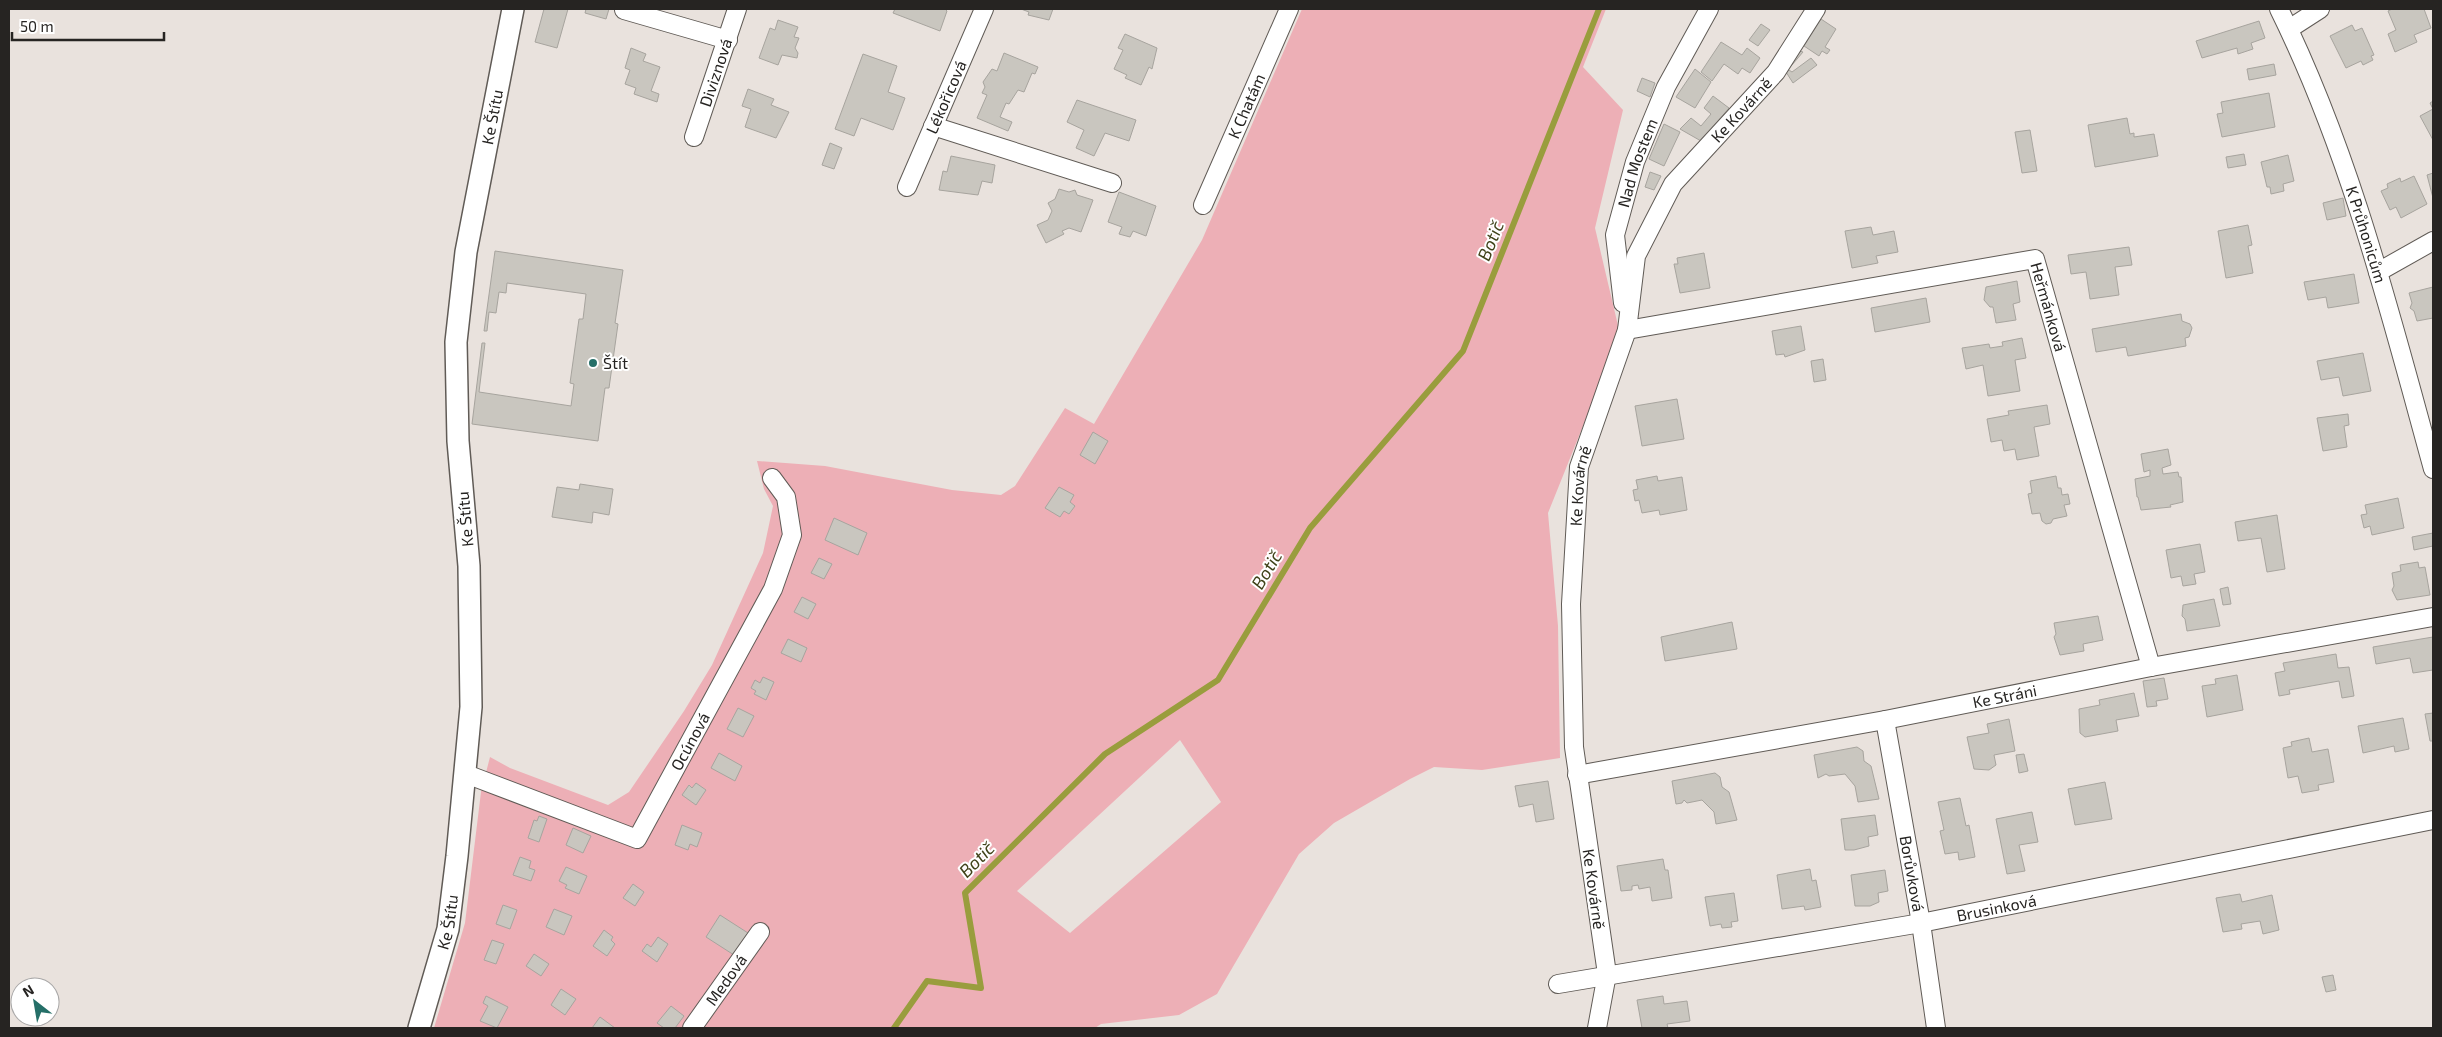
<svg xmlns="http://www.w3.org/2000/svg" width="2442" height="1037" viewBox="0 0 2442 1037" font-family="'Exo 2',sans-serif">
<rect width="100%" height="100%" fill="#e9e2dd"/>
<path fill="#edafb6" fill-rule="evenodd" d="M1302 9H1606L1583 67 1623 110 1595 228 1620 334 1548 513 1558 626 1560 758 1482 770 1434 767 1410 779 1334 823 1299 854 1217 994 1179 1015 1101 1024 1095 1028H434L465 923 481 792 490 757 510 768 608 805 629 792 684 711 712 665 763 553 773 506 764 489 757 461 825 466 952 490 1001 495 1015 486 1065 408 1094 424 1202 240ZM1180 740 1221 802 1070 933 1017 891Z"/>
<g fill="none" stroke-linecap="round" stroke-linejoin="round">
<path stroke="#999d3d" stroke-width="6" d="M894 1028 927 981 981 988 965 893 1105 754 1218 680 1310 528 1463 351 1599 9"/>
</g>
<g fill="#c9c6bf" stroke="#a7a49e">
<path d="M544 9H568L557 48 535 42Z"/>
<path d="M586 9H609L606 19 585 13Z"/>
<path d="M895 9H945L947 11 940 31 893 13Z"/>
<path d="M1021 9H1053L1049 20 1028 15 1029 12Z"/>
<path d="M2392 9H2424L2431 28 2414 35 2417 42 2395 52 2388 34 2396 30 2388 11Z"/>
<path d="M1821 19 1836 29 1825 47 1830 50 1827 54 1822 51 1819 56 1804 46Z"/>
<path d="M778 20 798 27 794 37 799 38 795 48 798 53 797 58 782 55 778 65 759 58 770 28 775 30Z"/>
<path d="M2259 21 2265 38 2251 43 2253 49 2238 54 2237 48 2202 58 2196 41Z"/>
<path d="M1761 24 1770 30 1758 46 1749 40Z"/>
<path d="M2352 25 2355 31 2362 28 2374 55 2371 56 2373 60 2363 65 2361 61 2346 68 2330 36Z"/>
<path d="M1125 34 1157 48 1152 69 1149 67 1141 85 1125 78 1127 75 1114 69 1123 50 1118 48Z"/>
<path d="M1721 42 1742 55 1747 48 1760 58 1750 73 1742 68 1738 74 1724 64 1712 81 1701 72Z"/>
<path d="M631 48 646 54 643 61 660 67 651 91 659 94 657 102 634 94 636 88 625 84 630 70 625 68Z"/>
<path d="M1795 49 1803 52 1786 72Z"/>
<path d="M1004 53 1038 67 1035 74 1032 73 1024 92 1018 90 1009 104 1006 103 1000 117 1012 122 1008 131 977 118 987 95 982 93 985 87 983 82 992 69 997 71Z"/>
<path d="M863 54 897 66 888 92 905 98 893 130 861 118 854 136 835 129Z"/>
<path d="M1811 58 1817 65 1793 83 1786 72 1789 70 1792 72Z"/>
<path d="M2274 64 2276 75 2249 80 2247 69Z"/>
<path d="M1695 69 1711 82 1695 108 1676 97Z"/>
<path d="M1642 78 1655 83 1650 97 1637 91Z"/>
<path d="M748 89 774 99 771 105 789 112 776 138 745 127 751 109 742 106Z"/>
<path d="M2269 93 2275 127 2222 137 2217 114 2223 113 2221 102Z"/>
<path d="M1713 96 1729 108 1701 141 1680 129 1691 118 1701 126 1711 114 1704 108Z"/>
<path d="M1077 100 1136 120 1129 141 1105 133 1094 156 1076 148 1084 130 1067 122Z"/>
<path d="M2433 101V140L2420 116 2433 109 2430 103Z"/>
<path d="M2127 118 2130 134 2134 133V137L2154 134 2158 156 2095 167 2088 125Z"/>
<path d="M1664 124 1680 132 1664 166 1649 159Z"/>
<path d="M2030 130 2037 171 2022 173 2015 132Z"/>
<path d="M830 143 842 148 834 169 822 165Z"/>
<path d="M2244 154 2246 165 2228 168 2226 157Z"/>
<path d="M2288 155 2294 181 2283 184 2284 191 2271 194 2270 187H2267L2261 162Z"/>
<path d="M951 156 995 165 992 183 982 181 978 195 939 190 943 171 947 172Z"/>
<path d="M1650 172 1661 176 1654 190 1645 187Z"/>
<path d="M2433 173V198L2427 175Z"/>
<path d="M2414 176 2427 204 2401 218 2396 207 2390 210 2381 191 2388 188 2387 184 2400 178 2401 182Z"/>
<path d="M1059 189 1069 192 1075 190 1077 195 1093 200 1081 232 1069 228 1062 231 1064 234 1046 243 1037 225 1048 220 1052 211 1048 203 1055 199Z"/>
<path d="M1119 192 1156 206 1146 236 1133 231 1130 237 1119 234 1122 227 1108 222Z"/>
<path d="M2343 198 2346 216 2327 220 2323 203Z"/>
<path d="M2248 225 2252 245 2248 246 2253 273 2226 278 2218 231Z"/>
<path d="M1871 227 1873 235 1894 231 1898 252 1876 256 1878 263 1852 268 1845 231Z"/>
<path d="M2129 247 2132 265 2115 267 2119 295 2090 299 2086 272 2071 274 2068 255Z"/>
<path d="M495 251 623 270 615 323 618 324 609 388H605L598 441 472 424 482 343H485L479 392 571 406 574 384 570 383 579 319H583L586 294 507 283 506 293 499 292 496 313 489 312 487 331H484Z"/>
<path d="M1704 253 1710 288 1680 293 1674 264H1678L1677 258Z"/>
<path d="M2354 274 2359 303 2328 308 2326 297 2308 300 2304 282Z"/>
<path d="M2017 281 2020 302 2013 304 2016 320 1996 323 1993 307H1990L1984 300 1986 287Z"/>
<path d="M2433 287V318L2417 321 2414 311 2410 308 2412 303 2409 293Z"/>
<path d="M1926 298 1930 322 1875 332 1871 308Z"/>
<path d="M2181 314 2182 321 2190 324 2192 328 2189 337 2185 338 2186 346 2128 356 2126 347 2096 352 2092 329Z"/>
<path d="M1801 326 1805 350 1785 357 1784 354 1776 355 1772 331Z"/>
<path d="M2022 338 2026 358 2015 360 2020 391 1988 396 1983 365 1966 369 1962 348 1989 344 1990 348 2003 346 2002 342Z"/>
<path d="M2363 353 2371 391 2343 396 2339 377 2321 380 2317 361Z"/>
<path d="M1823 359 1826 380 1814 382 1811 361Z"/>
<path d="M1677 399 1684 439 1642 446 1635 406Z"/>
<path d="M2047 405 2050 424 2034 427 2039 456 2017 460 2015 449 2004 451 2002 440 1991 442 1987 419 2009 415 2008 411Z"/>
<path d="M2348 414 2349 425 2344 426 2347 447 2323 451 2317 418Z"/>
<path d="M1093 432 1108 441 1095 464 1080 455Z"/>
<path d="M2168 449 2171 465 2162 468 2163 474 2178 472 2179 477H2181L2183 502 2170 505 2171 507 2141 510 2138 497H2137L2135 479 2150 476V470L2144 472 2141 454Z"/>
<path d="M1657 476 1658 481 1682 477 1687 510 1660 515 1659 510 1642 513 1639 500 1635 501 1633 490 1638 489 1636 480Z"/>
<path d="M2056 476 2058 488H2061L2062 495 2068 494 2070 504 2064 505 2067 516 2053 519 2051 523 2046 524 2042 521 2040 513 2032 514 2028 494 2032 493 2030 481Z"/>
<path d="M580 484 613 489 609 515 593 512 592 523 552 517 557 487 579 490Z"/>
<path d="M1059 487 1074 495 1070 502 1075 506 1069 514 1064 511 1060 517 1045 508Z"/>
<path d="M2398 498 2404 528 2372 535 2370 526 2364 528 2361 515 2367 514 2365 505Z"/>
<path d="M2277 515 2285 569 2267 572 2261 538 2238 541 2235 522Z"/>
<path d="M834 518 867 533 858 555 825 540Z"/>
<path d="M2433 533V546L2414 550 2412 537Z"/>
<path d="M2200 544 2205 572 2194 574 2196 584 2183 586 2181 576 2171 578 2166 550Z"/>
<path d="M819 558 832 564 824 579 811 573Z"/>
<path d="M2418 562 2419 568 2425 567 2430 595 2397 600 2392 590 2394 586 2392 573 2401 571 2400 565Z"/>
<path d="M2228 587 2231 604 2223 605 2220 589Z"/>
<path d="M802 597 816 604 808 619 794 612Z"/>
<path d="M2214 599 2220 626 2187 631 2185 619 2182 616 2183 605Z"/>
<path d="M2098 616 2103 640 2083 644 2084 651 2060 655 2054 637 2056 634 2054 623Z"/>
<path d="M1732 622 1737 649 1665 661 1661 637Z"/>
<path d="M2433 637V670L2413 673 2410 658 2376 664 2373 647Z"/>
<path d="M788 639 807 648 801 662 781 653Z"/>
<path d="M2336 654 2338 668 2349 667 2354 696 2342 698 2339 681 2289 690 2290 694 2279 696 2275 673 2285 671 2283 663Z"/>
<path d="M2237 675 2243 710 2207 717 2202 686 2216 684 2215 679Z"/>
<path d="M763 677 774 682 766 700 754 694 756 691 751 688 755 680 760 683Z"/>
<path d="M2164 678 2168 699 2156 701 2157 706 2147 707 2143 681Z"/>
<path d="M2134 693 2139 716 2116 720 2118 731 2085 737 2080 733 2079 709 2100 705 2099 700Z"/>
<path d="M738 708 754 716 743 737 727 729Z"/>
<path d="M2433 713V741H2430L2425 714Z"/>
<path d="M2403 718 2409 749 2395 752 2394 746 2363 753 2358 726Z"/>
<path d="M2009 719 2015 751 1994 755 1996 765 1989 770 1974 769 1967 737 1989 733 1987 724Z"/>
<path d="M2309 738 2312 752 2328 749 2334 782 2318 785 2319 790 2302 793 2298 776 2288 778 2283 748 2292 746 2291 742Z"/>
<path d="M1857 747 1863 751 1864 761 1871 766 1879 799 1858 802 1855 786 1845 774 1829 776 1826 774 1818 778 1814 755Z"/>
<path d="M719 753 742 766 735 781 711 768Z"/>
<path d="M2024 754 2028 771 2019 773 2016 755Z"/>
<path d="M1715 773 1720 777 1722 787 1729 792 1737 820 1716 824 1714 812 1702 800 1687 803 1684 800 1682 803 1676 804 1672 781Z"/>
<path d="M1548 781 1554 819 1536 822 1533 804 1519 807 1515 786Z"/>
<path d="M2105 782 2112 819 2075 825 2068 789Z"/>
<path d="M696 783 706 790 696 805 682 795 689 785 692 788Z"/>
<path d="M1960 798 1966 826 1969 825 1975 857 1959 860 1958 852 1945 854 1940 831 1944 830 1938 802Z"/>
<path d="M2032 812 2038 842 2019 845 2025 871 2007 874 1996 819Z"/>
<path d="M1875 815 1878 835 1868 837 1869 846 1854 850H1845L1841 819Z"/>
<path d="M539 816 547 819 539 842 528 838 534 820 537 821Z"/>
<path d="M682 825 702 833 697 847 690 844 688 850 675 845Z"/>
<path d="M573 828 591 836 583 853 566 845Z"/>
<path d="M520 857 531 861 529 868 535 870 531 881 513 875Z"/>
<path d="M1663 859 1665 870H1668L1672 898 1652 901 1650 887 1639 889 1638 885 1632 886V890L1621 891 1617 866Z"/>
<path d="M566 867 587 876 579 894 565 888 567 885 559 881Z"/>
<path d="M1810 869 1812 881 1816 880 1821 907 1805 910 1804 906 1782 909 1777 875Z"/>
<path d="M1885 870 1888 891 1878 893 1879 902 1870 906H1855L1851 875Z"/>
<path d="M633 884 644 892 635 906 623 898Z"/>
<path d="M1734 893 1738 921 1731 922 1732 927 1722 928 1721 924 1710 926 1705 897Z"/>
<path d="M2240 894 2242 902 2272 895 2279 930 2263 934 2260 921 2241 924 2242 929 2223 932 2216 898Z"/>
<path d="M503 905 517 910 510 929 496 924Z"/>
<path d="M554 909 572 916 564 935 546 927Z"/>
<path d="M720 915 748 933 734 955 706 937Z"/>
<path d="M604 930 613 937 611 940 615 944 607 956 593 946Z"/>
<path d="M658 937 668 944 657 962 642 951 647 944 651 947Z"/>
<path d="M492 940 504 944 496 964 484 960Z"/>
<path d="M534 954 549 964 541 976 526 966Z"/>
<path d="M2333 975 2336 990 2326 992 2322 977Z"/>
<path d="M561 989 576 999 565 1015 551 1005Z"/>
<path d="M486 996 508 1007 497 1028 480 1021 488 1006 483 1003Z"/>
<path d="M1663 996 1664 1004 1687 1001 1690 1021 1667 1024 1668 1028H1642L1637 1000Z"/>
<path d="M671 1006 684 1016 675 1028H664L657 1023Z"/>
<path d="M600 1017 615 1028H592Z"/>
</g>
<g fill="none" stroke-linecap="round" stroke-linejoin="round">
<defs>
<g id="minor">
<path id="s1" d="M2279 9C2351 155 2390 313 2433 469"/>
<path d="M624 10 728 40"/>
<path d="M2289 29 2320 9"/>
<path d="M933 126 1112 183"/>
<path id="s2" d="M694 137 737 9"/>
<path id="s3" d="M907 187 984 9"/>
<path id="s4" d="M1203 205 1289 9"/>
<path d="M2378 272 2433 241"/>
<path id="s5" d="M1623 303 1615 235 1635 162 1666 87 1709 9"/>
<path id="s6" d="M1627 330 2035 259 2151 667"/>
<path id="s7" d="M1885 720 1921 923 1936 1028"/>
<path id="s8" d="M466 774 637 839 773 589 792 535 786 497 772 478"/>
<path id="s9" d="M1577 775 1885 720 2151 667 2433 617"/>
<path id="s10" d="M1558 984 1921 923 2433 820"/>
<path id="s11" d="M692 1028 760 932"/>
<path id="s12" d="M1597 1028 1607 974 1574 747 1571 604 1579 467 1627 330 1636 256 1673 184 1776 72 1816 9"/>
</g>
<g id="tertiary">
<path id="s13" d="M419 1028 448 929 457 856 471 707 469 566 458 441 456 342 466 252 513 9"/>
</g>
</defs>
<use href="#minor" stroke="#605b56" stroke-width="20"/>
<use href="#tertiary" stroke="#605b56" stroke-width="24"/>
<use href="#minor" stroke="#fff" stroke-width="18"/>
<use href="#tertiary" stroke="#fff" stroke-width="21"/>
</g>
<circle fill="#256f68" stroke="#fff" stroke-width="2" cx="593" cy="363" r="5"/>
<g text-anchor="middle" stroke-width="4" stroke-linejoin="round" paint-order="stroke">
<g font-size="16" fill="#262422" stroke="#fff">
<text dy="6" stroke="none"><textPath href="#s2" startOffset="68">Diviznová</textPath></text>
<text dy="6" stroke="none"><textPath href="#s3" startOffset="98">Lékořicová</textPath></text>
<text dy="6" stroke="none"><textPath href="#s4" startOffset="108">K Chatám</textPath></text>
<text dy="6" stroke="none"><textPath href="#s12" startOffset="966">Ke Kovárně</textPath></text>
<text dy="6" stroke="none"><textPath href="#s13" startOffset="920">Ke Štítu</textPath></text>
<text dy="6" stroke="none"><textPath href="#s5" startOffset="144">Nad Mostem</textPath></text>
<text dy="6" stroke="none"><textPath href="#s1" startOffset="242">K Průhonicům</textPath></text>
<text dy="6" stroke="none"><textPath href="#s6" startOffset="464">Heřmánková</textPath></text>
<text dy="6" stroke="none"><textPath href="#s12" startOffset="546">Ke Kovárně</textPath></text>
<text transform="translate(465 519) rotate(-95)" y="6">Ke Štítu</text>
<text dy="6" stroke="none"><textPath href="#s9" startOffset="435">Ke Stráni</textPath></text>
<text dy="6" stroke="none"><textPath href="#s8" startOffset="294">Ocúnová</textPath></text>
<text dy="6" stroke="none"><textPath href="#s7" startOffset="156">Borůvková</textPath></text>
<text transform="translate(1594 889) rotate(82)" y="6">Ke Kovárně</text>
<text dy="6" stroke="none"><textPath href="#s10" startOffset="445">Brusinková</textPath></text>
<text dy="6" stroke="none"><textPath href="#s13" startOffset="110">Ke Štítu</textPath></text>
<text dy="6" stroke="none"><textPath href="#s11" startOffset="59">Medová</textPath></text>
</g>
<g font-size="16" fill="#262422" stroke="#fff" text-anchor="start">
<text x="603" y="369">Štít</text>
</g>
<g font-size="18" font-style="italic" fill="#41431b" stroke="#fff">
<text transform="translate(1491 241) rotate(-68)" y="6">Botič</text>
<text transform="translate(1267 570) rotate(-59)" y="6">Botič</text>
<text transform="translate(977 860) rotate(-45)" y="6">Botič</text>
</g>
</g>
<rect width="2442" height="1037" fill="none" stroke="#262422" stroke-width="20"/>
<g transform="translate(35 1002) rotate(329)"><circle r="24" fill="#ffffff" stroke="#a8a7a7"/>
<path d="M0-4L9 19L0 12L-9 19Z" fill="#256f68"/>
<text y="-8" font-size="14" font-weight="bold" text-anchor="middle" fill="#262422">N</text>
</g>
<path d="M12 32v8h152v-8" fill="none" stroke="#262422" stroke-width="2.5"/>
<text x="20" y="32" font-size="15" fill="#262422" stroke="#ffffff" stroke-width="4" paint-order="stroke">50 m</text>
</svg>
